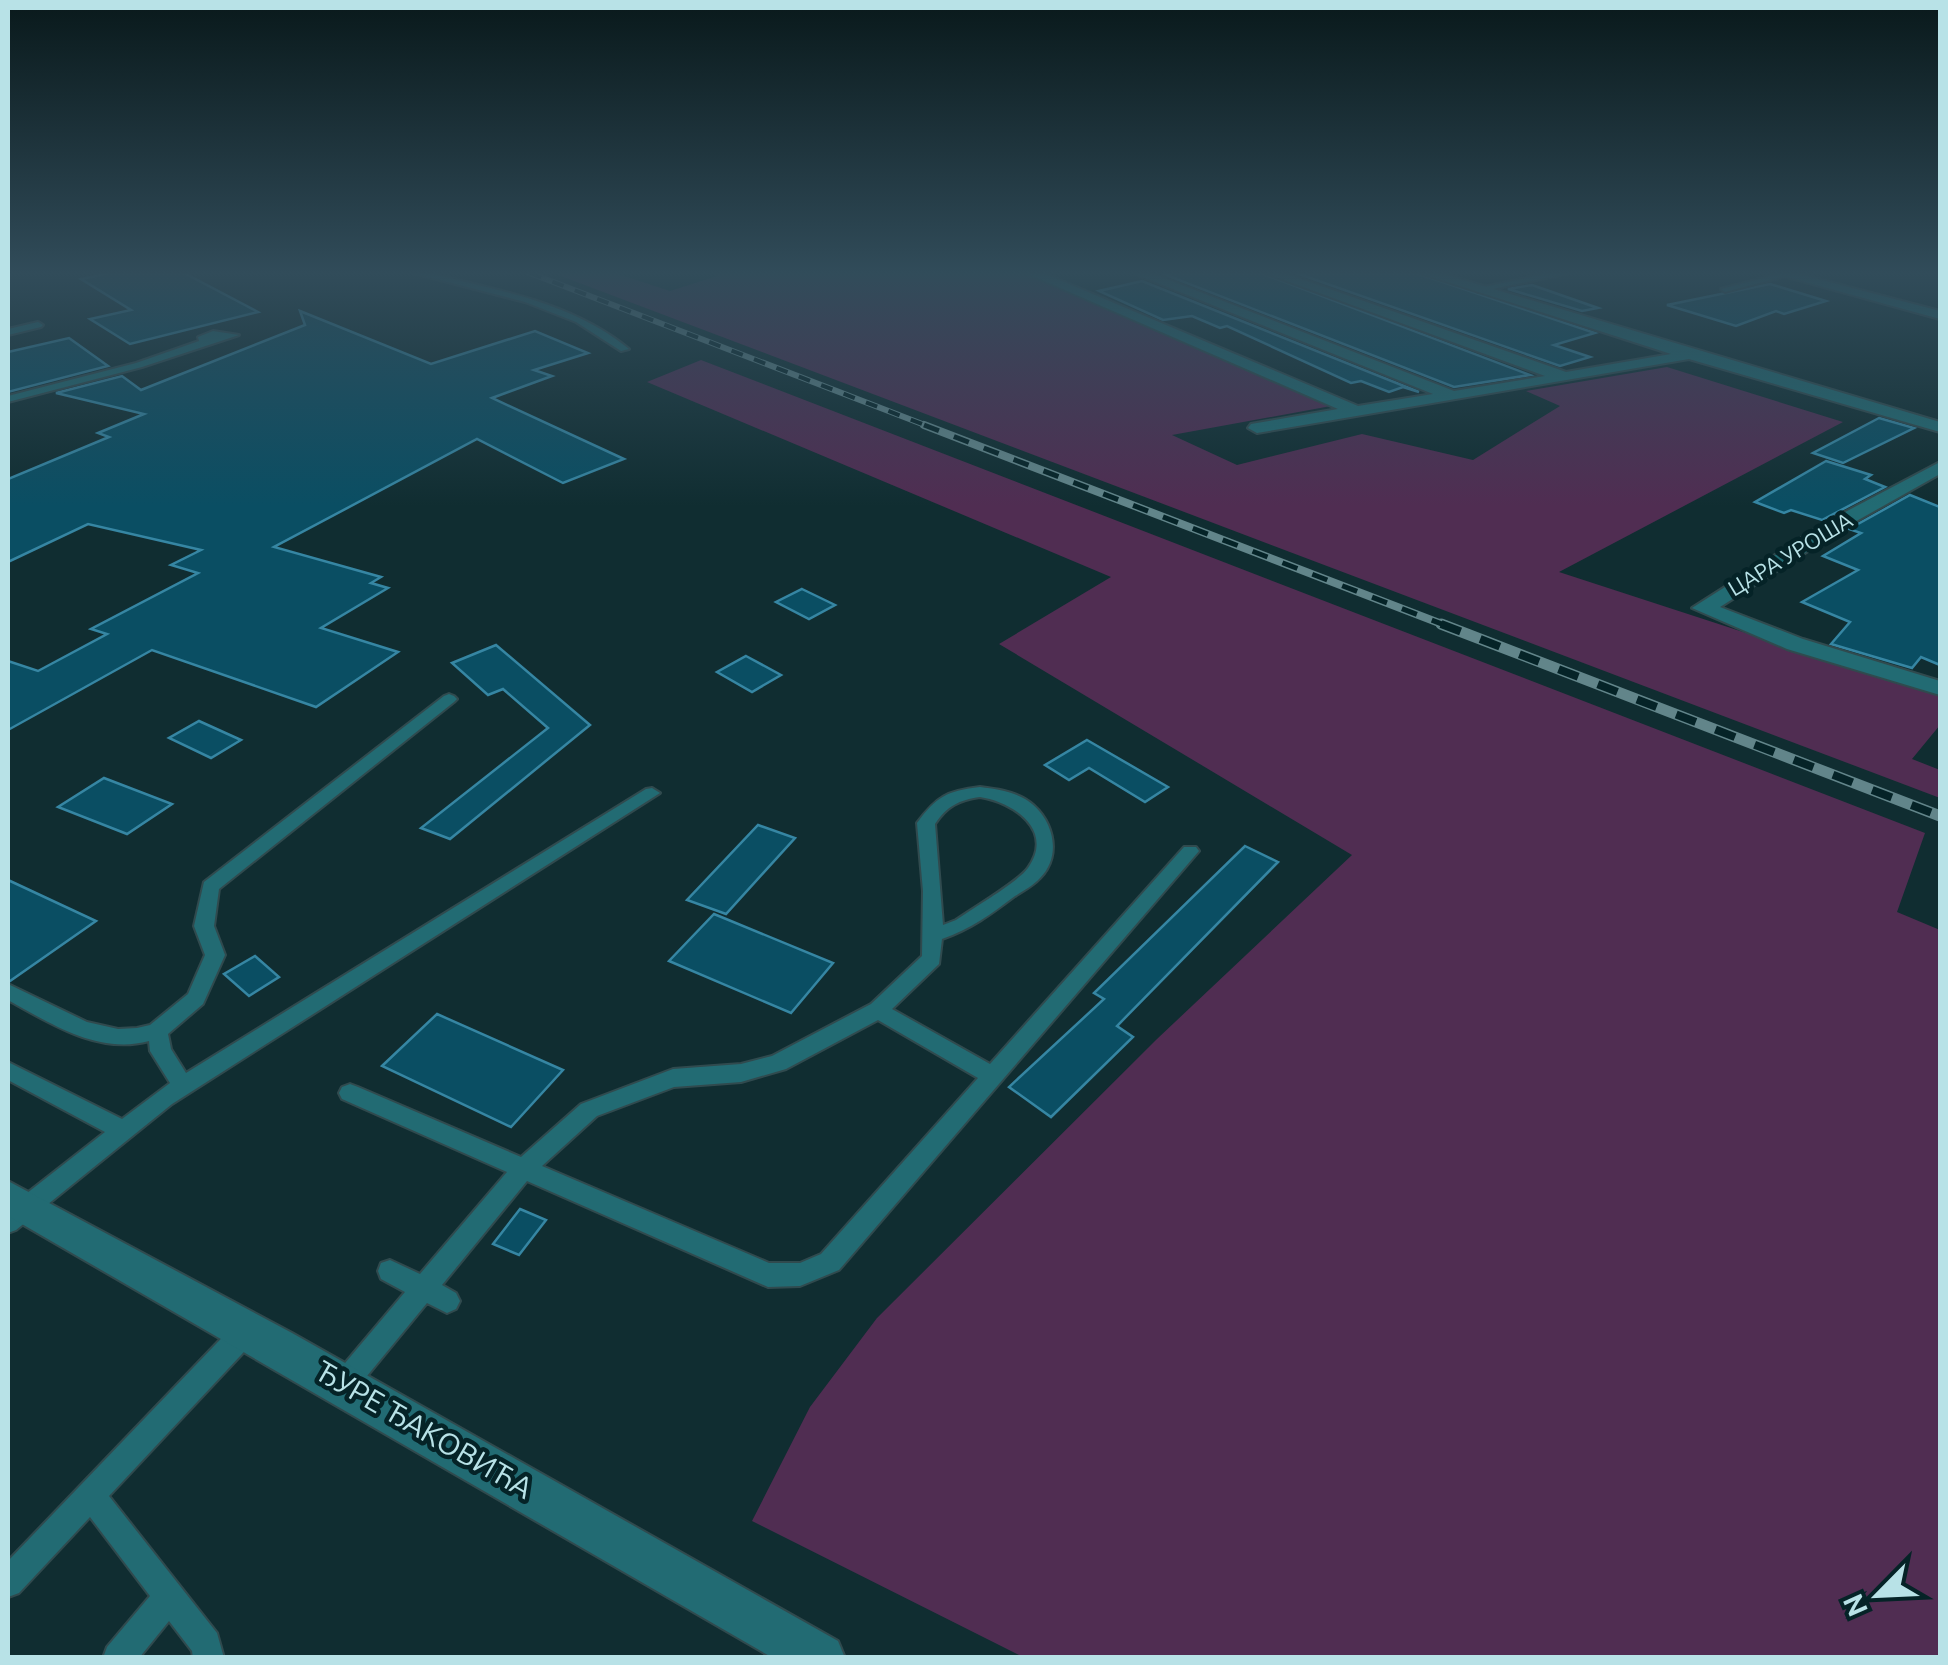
<svg xmlns="http://www.w3.org/2000/svg" width="1948" height="1665" viewBox="0 0 1948 1665" font-family="Ubuntu,sans-serif">
<rect width="100%" height="100%" fill="#102d31"/>
<g fill="#502d52">
<path d="M553 273H615L670 291 717 276 711 273H1024L1268 375 1331 406 1172 435 1237 465 1362 434 1473 460 1560 406 1526 391 1667 367 1843 422 1559 572 1940 696V725L1912 759 1940 770V798Z"/>
<path d="M701 360 1925 833 1897 912 1940 930V1657H1023L752 1521 810 1407 877 1318 1157 1039 1352 855 999 644 1111 577 647 382Z"/>
</g>
<g fill="#0a4e63" stroke="#3686a3" stroke-width="2.5">
<path d="M110 273H184L258 312 130 344 90 319 131 310 81 279Z"/>
<path d="M1174 273H1261L1530 375 1454 387 1166 275Z"/>
<path d="M1296 273H1416L1595 333 1554 345 1590 357 1560 366Z"/>
<path d="M1142 281 1419 392 1403 387 1389 392 1361 381 1351 383 1227 326 1220 328 1192 316 1163 320 1099 291Z"/>
<path d="M1770 284 1826 301 1784 314 1776 311 1736 326 1667 305Z"/>
<path d="M1532 285 1598 308 1582 311 1508 289Z"/>
<path d="M300 311 431 364 535 331 588 353 534 370 552 376 492 398 624 459 563 483 477 439 274 547 381 577 371 583 388 588 321 628 398 652 316 707 152 650 8 730V661L38 671 107 634 91 629 198 573 171 565 201 550 88 524 8 562V479L109 437 98 433 144 414 56 393 122 376 141 390 305 325Z"/>
<path d="M69 338 108 366 8 392V352Z"/>
<path d="M1879 418 1914 428 1843 463 1813 453Z"/>
<path d="M1826 461 1871 475 1865 479 1885 487 1822 520 1791 510 1784 513 1755 502Z"/>
<path d="M1910 495 1940 507V665L1921 657 1912 668 1831 644 1850 622 1802 602 1858 570 1823 556 1861 533 1849 529Z"/>
<path d="M802 589 835 605 809 619 776 602Z"/>
<path d="M496 645 590 725 450 839 421 828 548 728 503 689 488 695 452 663Z"/>
<path d="M746 656 781 675 752 692 717 672Z"/>
<path d="M199 721 241 740 211 758 169 738Z"/>
<path d="M1087 740 1168 787 1145 802 1089 768 1069 780 1045 765Z"/>
<path d="M104 778 172 804 127 834 58 807Z"/>
<path d="M758 825 795 838 726 914 687 900Z"/>
<path d="M1245 846 1278 862 1117 1026 1133 1037 1051 1117 1009 1087 1104 999 1094 993Z"/>
<path d="M8 880 96 921 10 981 8 980Z"/>
<path d="M714 914 833 963 791 1013 669 961Z"/>
<path d="M255 956 279 977 249 996 224 974Z"/>
<path d="M437 1014 563 1070 511 1127 382 1066Z"/>
<path d="M520 1209 546 1220 519 1255 493 1244Z"/>
</g>
<g fill="none" stroke-linecap="round" stroke-linejoin="round">
<defs>
<g id="service">
<path d="M413 273H428C497 290 572 302 629 349L621 351 576 322 525 302Z"/>
<path d="M1551 273H1569L1478 292 1474 289Z"/>
<path d="M1783 273 1789 275 1725 292 1721 289Z"/>
<path d="M38 322 43 325 41 327 8 335V329Z"/>
<path d="M213 331 239 335 142 367 8 402V396L136 363 199 341 198 337Z"/>
<path d="M449 694 454 696 457 699 454 702 219 889 214 926 225 955 203 1004 168 1034 171 1049 186 1073 646 789 652 788 660 793 172 1104 16 1230 8 1233V1208L105 1132 8 1080V1062L122 1119 170 1083 150 1051 149 1041C98 1055 50 1023 8 1000V984L87 1022 118 1029 137 1028 150 1025 188 994 205 955 194 926 204 882 444 696Z"/>
<path d="M980 787C996 789 1011 791 1025 799 1052 815 1064 854 1040 878 1034 885 1023 891 1015 896 991 914 971 929 942 939L939 964 892 1009 990 1064 1184 847H1196L1199 851 839 1270 800 1286 768 1287 527 1181 442 1285 456 1293 460 1301 456 1309 447 1313 427 1303 353 1393 344 1397 335 1393 331 1384 335 1375 405 1292 381 1279 378 1271 381 1263 390 1260 420 1274 507 1172 342 1099 339 1093 342 1087 350 1084 358 1087 521 1157 581 1104 673 1069 741 1064 772 1056 871 1004 922 956 923 891 917 823C937 796 947 791 980 787ZM980 797C1013 802 1055 830 1028 868 1018 882 973 908 956 920L943 925 935 824C947 806 959 800 980 797ZM878 1020 978 1078 821 1254 800 1263H769L542 1166 597 1116 674 1087 741 1082 786 1069Z"/>
<path d="M247 1318 256 1321 260 1330 256 1339 109 1496 217 1633 224 1658H193L192 1651 169 1621 139 1658H103L107 1647 150 1596 90 1517 19 1593 8 1597V1561L238 1321Z"/>
</g>
<g id="minor">
<path d="M1026 273H1043L1358 406 1433 394 1133 273H1151L1454 391 1545 376 1265 273H1284L1566 372 1671 354 1420 273H1440L1940 422V432L1689 359 1257 433 1248 428 1251 424 1338 409Z"/>
<path d="M1773 273H1795L1940 311V319Z"/>
<path d="M1940 462V474L1844 528 1720 607 1803 639 1940 681V695L1787 649 1692 608 1830 520Z"/>
</g>
<path id="tertiary" d="M8 1181 292 1333 838 1641 845 1658H773L8 1216Z"/>
</defs>
<use href="#service" stroke="#304a4e" stroke-width="4"/>
<use href="#minor" stroke="#304a4e" stroke-width="4"/>
<use href="#tertiary" stroke="#304a4e" stroke-width="4"/>
<use href="#service" fill="#226b73" fill-rule="evenodd"/>
<use href="#minor" fill="#226b73" fill-rule="evenodd"/>
<use href="#tertiary" fill="#226b73" fill-rule="evenodd"/>
<defs>
<path id="rail-far2" d="M530 273 930 427"/>
<path id="rail-far1" d="M924 425 1447 626"/>
<path id="rail" d="M1441 624 1940 816"/>
</defs>
<use href="#rail-far2" stroke="#62858a" stroke-width="6"/>
<use href="#rail-far1" stroke="#62858a" stroke-width="8"/>
<use href="#rail" stroke="#62858a" stroke-width="11"/>
<use href="#rail-far2" stroke="#052327" stroke-width="4" stroke-dasharray="12" stroke-linecap="butt"/>
<use href="#rail-far1" stroke="#052327" stroke-width="5" stroke-dasharray="16" stroke-linecap="butt"/>
<use href="#rail" stroke="#052327" stroke-width="8" stroke-dasharray="21" stroke-linecap="butt"/>
</g>
<linearGradient id="sky" x2="0" y2="1"><stop stop-color="#09191b"/><stop offset="0.54" stop-color="#314c5a"/><stop offset="1" stop-color="#314c5a" stop-opacity="0"/></linearGradient>
<rect width="1948" height="506" fill="url(#sky)"/>
<g text-anchor="middle" stroke-width="9" stroke-linejoin="round" paint-order="stroke">
<g font-size="22" fill="#b8e2e7" stroke="#052327">
<text transform="translate(1790 554) rotate(-31)" y="8">ЦАРА УРОША</text>
</g>
<g font-size="30" fill="#b8e2e7" stroke="#052327">
<text transform="translate(424 1430) rotate(30)" y="10">ЂУРЕ ЂАКОВИЋА</text>
</g>
</g>
<rect width="1948" height="1665" fill="none" stroke="#b8e2e7" stroke-width="20"/>
<g transform="translate(1878 1595) rotate(246)" stroke="#052327" stroke-width="8" paint-order="stroke">
<path d="M0-8L18 38L0 25L-18 38Z" fill="#b8e2e7"/>
<text y="-15" font-size="28" font-weight="bold" text-anchor="middle" fill="#b8e2e7">N</text>
</g>
</svg>
